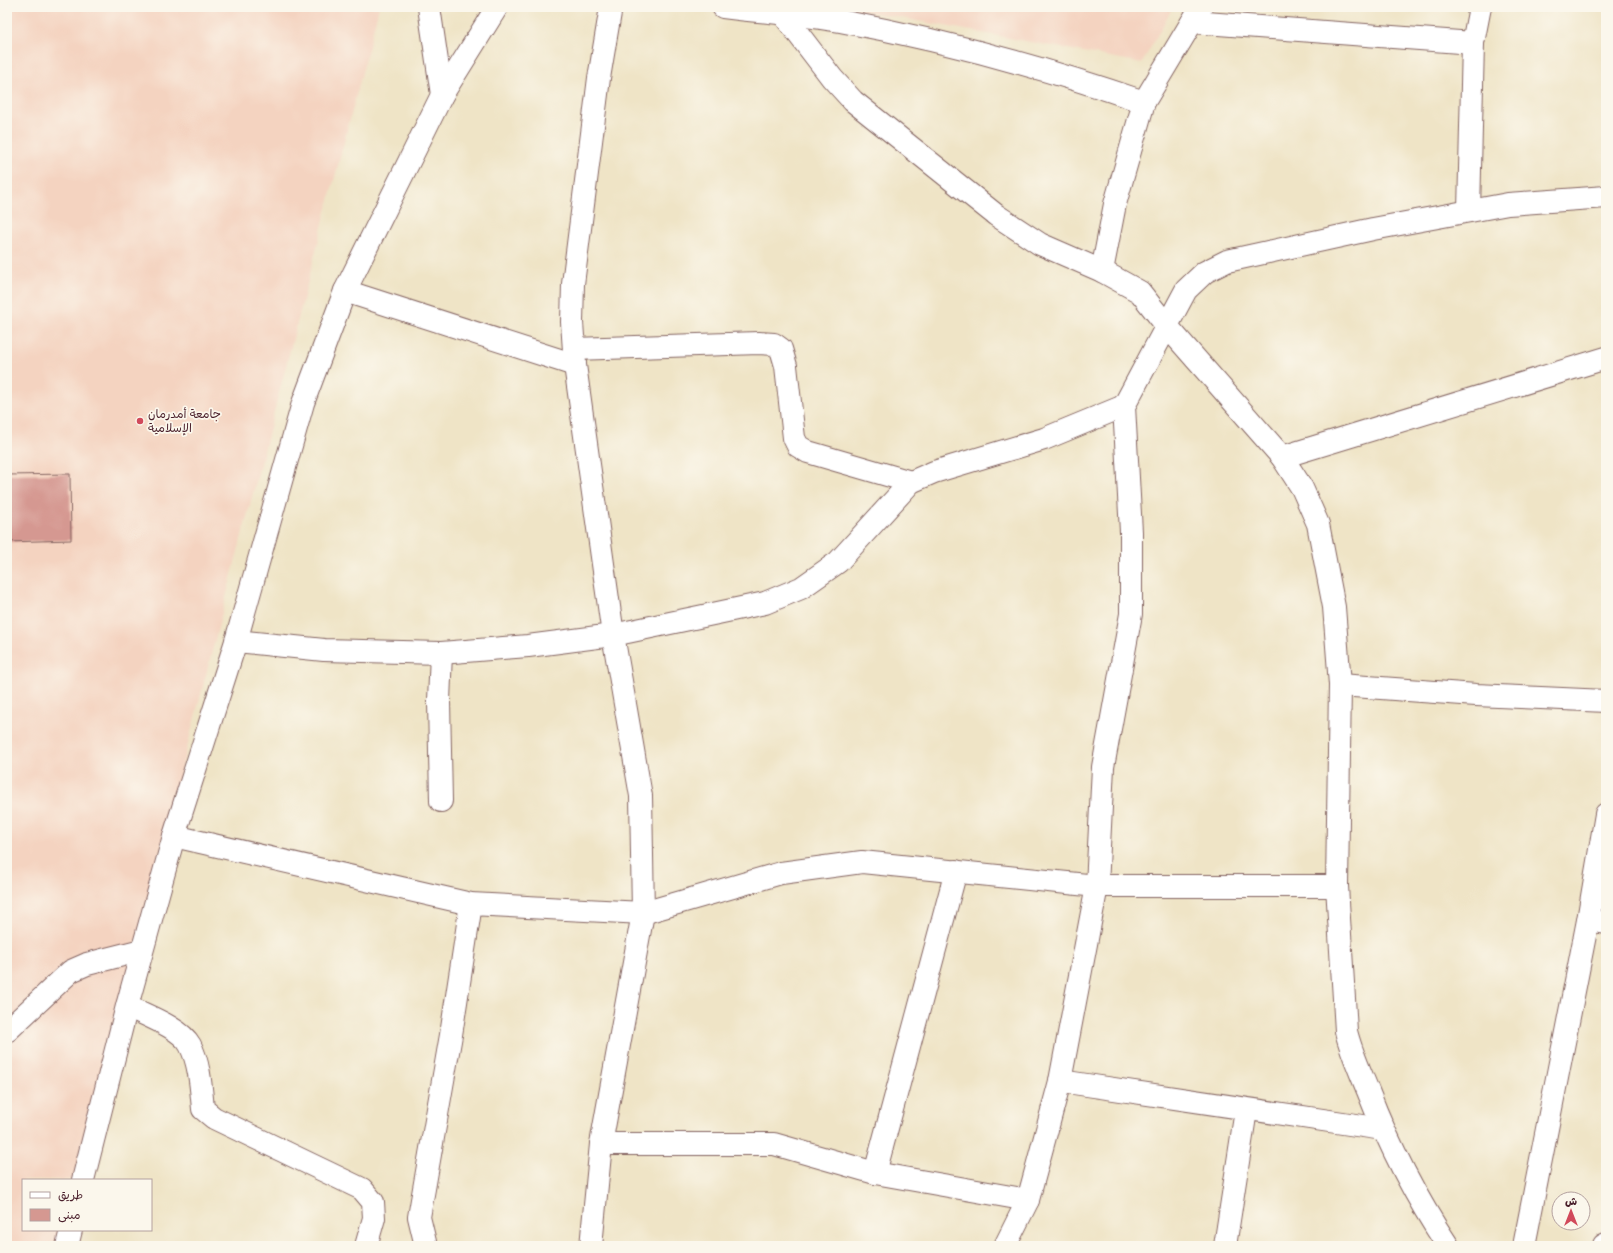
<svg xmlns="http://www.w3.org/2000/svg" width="1613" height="1253" viewBox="0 0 1613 1253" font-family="Mynerve,'Playpen Sans Arabic',sans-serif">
<rect width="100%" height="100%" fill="#fbf7ec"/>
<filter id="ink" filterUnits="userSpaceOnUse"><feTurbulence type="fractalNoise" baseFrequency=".025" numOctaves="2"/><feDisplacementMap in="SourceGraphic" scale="8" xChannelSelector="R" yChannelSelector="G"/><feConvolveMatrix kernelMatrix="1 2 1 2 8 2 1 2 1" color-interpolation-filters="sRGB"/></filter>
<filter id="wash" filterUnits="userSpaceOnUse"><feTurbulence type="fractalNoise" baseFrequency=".012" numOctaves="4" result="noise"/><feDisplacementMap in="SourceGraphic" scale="16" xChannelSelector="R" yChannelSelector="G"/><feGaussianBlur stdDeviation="0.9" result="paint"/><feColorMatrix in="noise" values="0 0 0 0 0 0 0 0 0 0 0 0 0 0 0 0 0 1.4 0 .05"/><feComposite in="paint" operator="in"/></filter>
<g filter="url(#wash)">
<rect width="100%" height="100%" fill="#efe4c6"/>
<g fill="#f4d3c0">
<path d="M7 7H379L75 1180H23V1230H63L58 1246H7Z"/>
<path d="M843 7H1173L1142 63Z"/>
</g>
<g id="blocks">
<path fill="#d59891" d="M70 474 71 540 7 542V475Z"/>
</g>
</g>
<g filter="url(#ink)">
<use href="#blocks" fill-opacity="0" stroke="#846461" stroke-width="1"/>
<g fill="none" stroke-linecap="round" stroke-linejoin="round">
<defs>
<g id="minor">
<path d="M429 7 442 95"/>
<path d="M723 7C762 12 802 14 840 21 943 40 1045 68 1144 102"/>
<path d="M783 14 832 78 853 101 996 215 1040 244 1102 271 1140 292 1166 325 1282 457 1302 488 1318 524 1334 607 1340 685 1337 886 1346 1031C1351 1052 1360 1071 1368 1091 1389 1145 1416 1198 1448 1246"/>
<path d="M1192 22 1473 43 1480 7"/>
<path d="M1469 211 1473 43"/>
<path d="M1102 271 1115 204 1144 102 1201 7"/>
<path d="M345 291 575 365"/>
<path d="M574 349 759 343 774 344 781 349 786 366 794 438 798 446 808 452 911 482"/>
<path d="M1282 457 1606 358"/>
<path d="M236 641 324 650 441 653 528 646 613 635 765 603 801 588 838 562 911 482 934 472 1044 439 1124 406"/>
<path d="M441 653 439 701 441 801"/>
<path d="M1340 685 1476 695 1606 701"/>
<path d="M174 836 471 904 643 913 781 873 862 862 1097 886H1337"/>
<path d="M1588 920 1606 923"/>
<path d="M127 1006C145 1015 181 1028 190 1045 200 1064 201 1089 203 1109L214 1118 362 1189 373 1202 374 1218 366 1246"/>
<path d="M7 1031 71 971 87 964 142 950"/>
<path d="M1060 1081 1383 1129"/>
<path d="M601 1144H774L875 1173 1028 1200"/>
<path d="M875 1173 956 871"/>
<path d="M83 1180 127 1006 174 836 236 641 303 403 345 291 442 95 497 7"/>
<path d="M67 1246 71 1230"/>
<path d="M426 1246 419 1217 451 1035 471 904"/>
<path d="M591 1246 601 1144 643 913 641 796 613 635 575 365 572 322 573 284 599 78 611 7"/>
<path d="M1005 1246 1028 1200 1060 1081 1097 886 1103 767 1131 614V532L1124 406 1186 290 1205 272 1227 261 1373 229 1508 204 1606 197"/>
<path d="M1225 1246 1246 1110"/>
<path d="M1524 1246 1588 920 1606 814"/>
<path d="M1604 1246 1606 1245"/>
</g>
</defs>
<use href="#minor" stroke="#846461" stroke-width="24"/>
<use href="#minor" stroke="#fff" stroke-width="22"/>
</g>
</g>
<circle fill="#d1495b" stroke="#fbf7ec" stroke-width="1.5" cx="140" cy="421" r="4"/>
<g text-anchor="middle" stroke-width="3.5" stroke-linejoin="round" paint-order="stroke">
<g font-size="12" fill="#4a1f2b" stroke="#fbf7ec" text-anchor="start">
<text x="148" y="418">جامعة أمدرمان<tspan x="148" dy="14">الإسلامية</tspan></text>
</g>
</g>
<rect width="1613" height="1253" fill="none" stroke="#fbf7ec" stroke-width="24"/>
<rect x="22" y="1179" width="130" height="52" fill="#fbf7ec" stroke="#b4a19f"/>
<rect x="30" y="1192" width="20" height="6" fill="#ffffff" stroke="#b4a19f"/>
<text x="58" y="1199" font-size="12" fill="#4a1f2b">طريق</text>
<rect x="30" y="1209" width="20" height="12" fill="#d59891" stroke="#b4a19f"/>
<text x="58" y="1219" font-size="12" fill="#4a1f2b">مبنى</text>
<g transform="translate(1571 1211)"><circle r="19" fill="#fbf7ec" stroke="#b4a19f"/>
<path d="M0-3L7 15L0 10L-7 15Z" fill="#d1495b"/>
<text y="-6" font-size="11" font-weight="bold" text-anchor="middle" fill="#4a1f2b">ش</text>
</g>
</svg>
